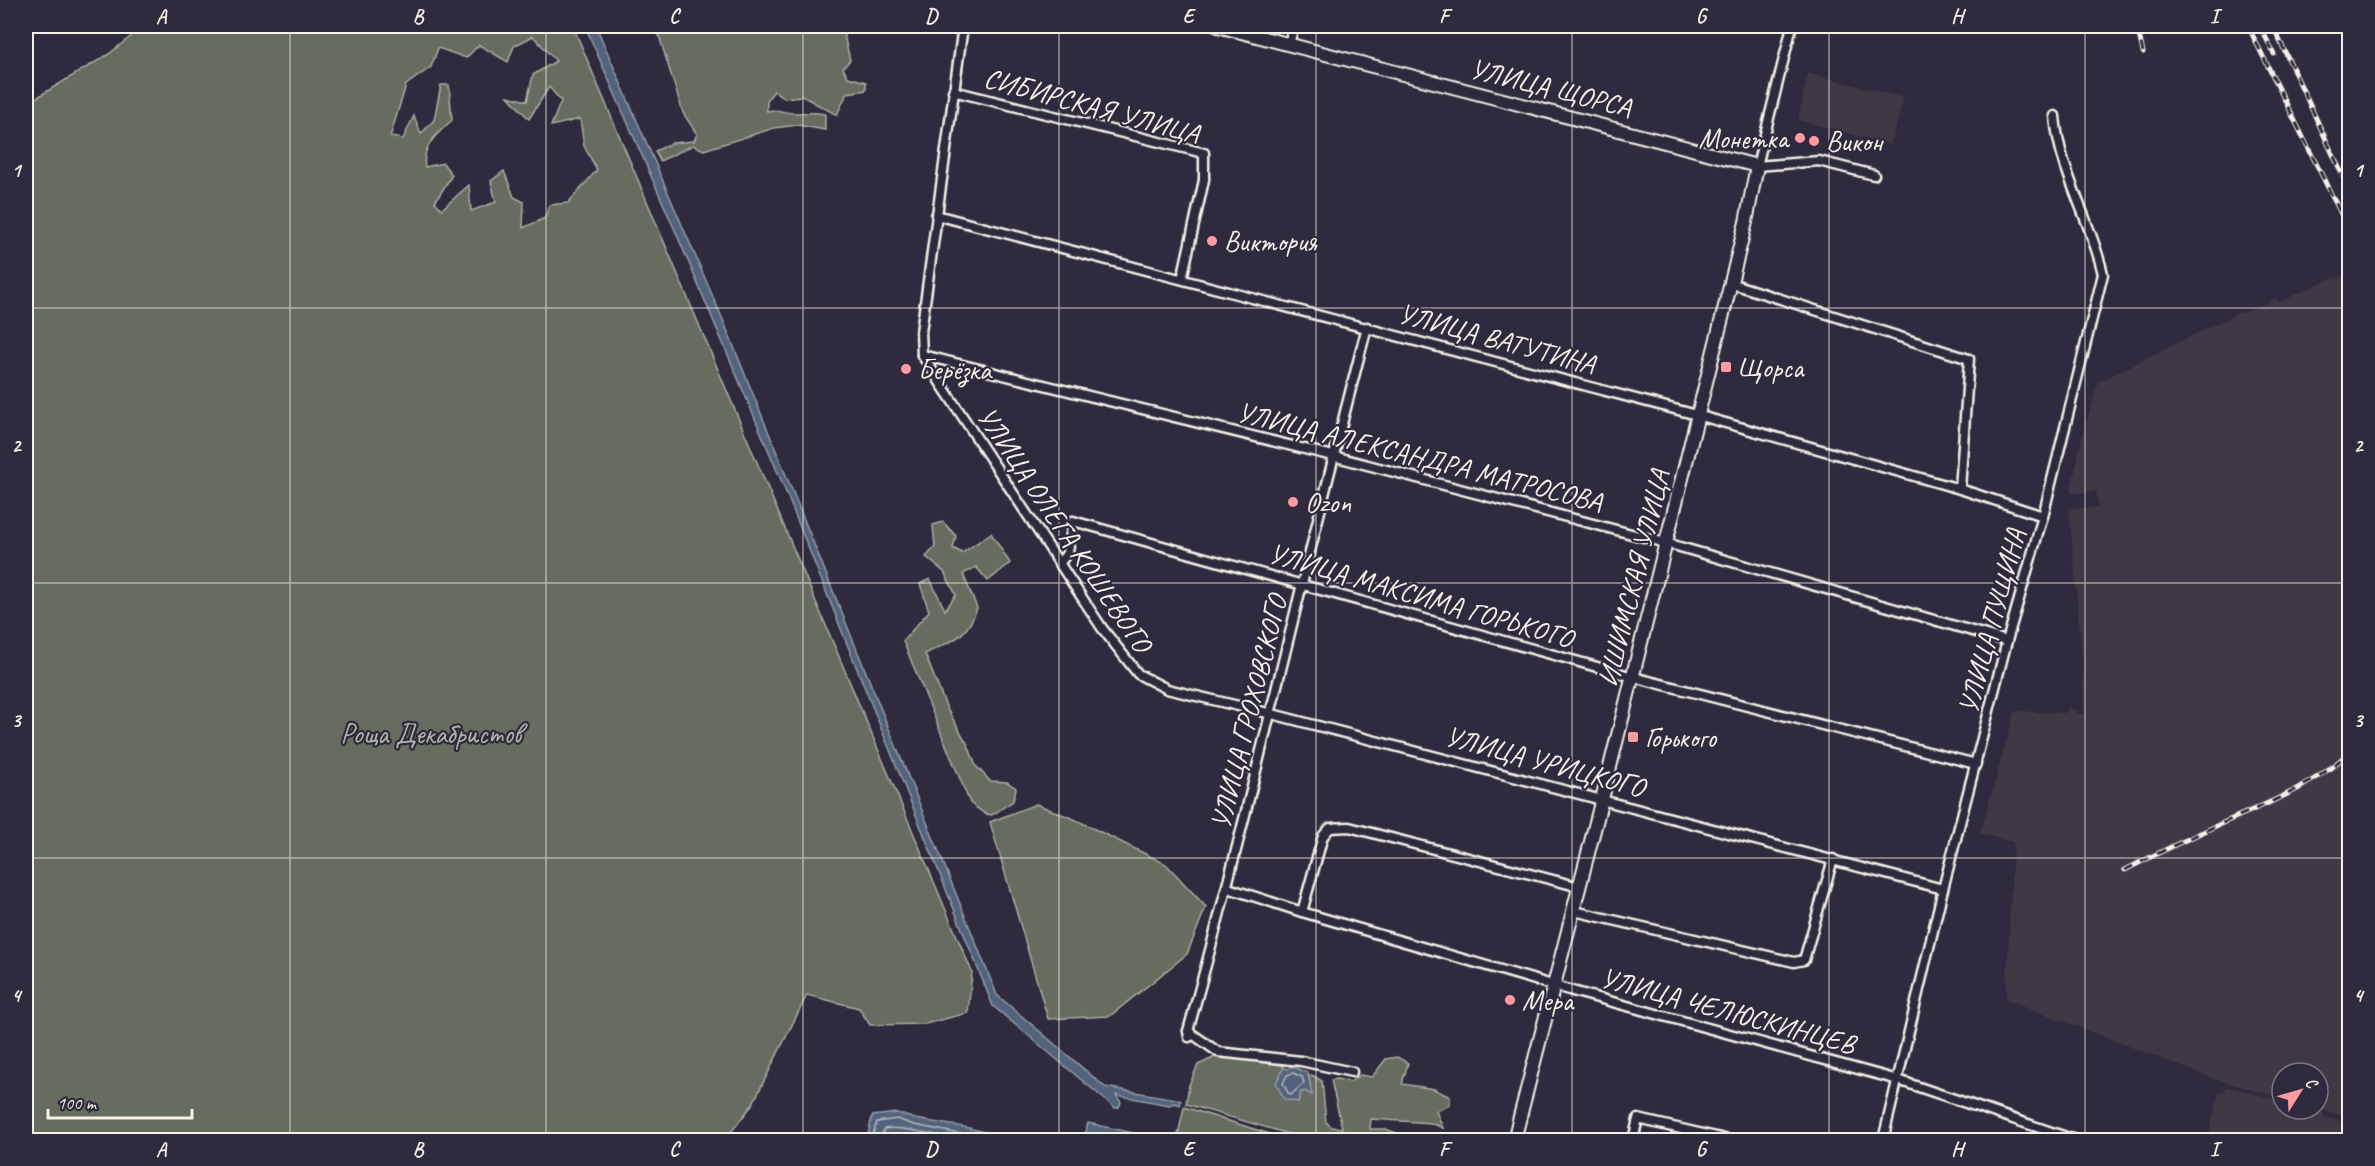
<svg xmlns="http://www.w3.org/2000/svg" width="2375" height="1166" viewBox="0 0 2375 1166" font-family="Caveat,sans-serif">
<rect width="100%" height="100%" fill="#2f2a3d"/>
<filter id="ink" filterUnits="userSpaceOnUse"><feTurbulence type="fractalNoise" baseFrequency=".0167" numOctaves="2"/><feDisplacementMap in="SourceGraphic" scale="12" xChannelSelector="R" yChannelSelector="G"/><feConvolveMatrix kernelMatrix="1 2 1 2 8 2 1 2 1" color-interpolation-filters="sRGB"/></filter>
<g filter="url(#ink)">
<g fill="#413845">
<path d="M1808 73 1904 98 1891 145 1798 120Z"/>
<path d="M2349 273V1118L2318 1109V1073H2282V1098L2214 1079 2006 999 2013 842 1980 834 2015 711 2065 713 2069 707 2076 711 2075 714H2084L2082 656 2069 508H2098L2096 491 2070 494 2082 438 2098 382 2238 313H2244L2276 298 2279 302 2334 277 2336 279Z"/>
<path d="M2226 1086 2282 1101V1109H2312L2324 1112 2323 1117 2349 1123V1140H2207L2219 1093 2223 1094Z"/>
</g>
<g fill="#666c5f" stroke="#adaea4" stroke-width="1.5" fill-rule="evenodd">
<path d="M144 26H573L972 972 968 1013 925 1024 870 1025 859 1008 807 995 752 1105 725 1140H26V104L109 54ZM533 36 556 61 533 75 527 101 508 96 529 119 549 87 561 101 551 126 580 119 584 146 597 170 568 203 549 205 545 218 523 228 524 202 514 197 504 171 491 181 496 202 471 211 469 185 442 209 435 202 452 175 443 163 425 167C421 146 438 133 452 120L449 85H441L434 120 421 134 414 116 403 139 390 137 406 85 431 67 438 48 466 58 479 45 508 62 514 46Z"/>
<path d="M656 26H806L843 31 850 60 843 68 848 77 866 82V90L847 93 837 115 802 96 785 98 774 91 767 100V111C780 108 785 114 796 113 807 113 814 112 825 114V130L798 125 774 128 704 150 693 145 660 161 655 151 672 143 694 141 697 134 683 113Z"/>
<path d="M943 522 956 536 953 548 962 553 991 533 1010 563 988 581 976 567 963 574 977 608C966 640 952 640 925 654L947 709 968 745 976 766 990 781 1007 782 1016 788 1013 801 992 815 985 814 970 803 903 641 929 611 920 584 930 579 945 610 956 595 944 572 926 557 935 547 933 525Z"/>
<path d="M1036 804 1074 819 1166 864 1206 907 1187 954 1110 1016 1048 1019 990 822Z"/>
<path d="M1215 1057 1279 1062 1284 1067 1277 1084 1298 1102 1301 1092 1305 1091 1311 1094 1309 1076 1312 1075 1322 1081 1326 1122 1332 1127 1342 1128 1331 1080 1337 1079 1350 1082 1360 1075 1372 1077 1386 1059 1397 1057 1408 1063 1402 1084 1434 1089 1450 1097V1105L1436 1111 1443 1128 1431 1123 1371 1119 1370 1129H1386L1399 1134 1402 1140H1309L1186 1104 1189 1085 1198 1065Z"/>
<path d="M1184 1107 1289 1140H1177Z"/>
</g>
<g fill="#53637d" stroke="#939ca8" stroke-width="1.5">
<path d="M585 26H596L723 320 997 995 1105 1087 1176 1099 1181 1101 1180 1105 1175 1103 1169 1105 1116 1095 1121 1102 1119 1107 1115 1108 993 1006 781 480 677 235Z"/>
<path d="M1291 1066 1308 1073 1312 1095 1305 1091 1301 1092 1298 1102 1284 1099 1276 1083 1284 1067 1288 1069Z"/>
<path d="M897 1113 915 1119 969 1128 1014 1140H863L868 1135 872 1116Z"/>
<path d="M1088 1123 1138 1134 1136 1140H1084Z"/>
</g>
<g fill="none" stroke-linecap="round" stroke-linejoin="round">
<g stroke="#b4b8bd" stroke-width="1.5">
<path d="M1293 1073 1302 1077 1304 1083 1291 1095 1288 1093 1283 1083 1287 1075Z"/>
<path d="M871 1140 877 1122 897 1119 914 1125 991 1140"/>
<path d="M880 1140 884 1129C898 1125 942 1137 960 1140"/>
</g>
<defs>
<g id="street">
<path d="M963 26 921 332 922 355 1102 628 1138 674 1167 689 1272 714 1943 889"/>
<path d="M1792 26 1757 166 1819 161 1874 175"/>
<path d="M1289 44 1294 26"/>
<path d="M953 91 1204 153V180L1182 279"/>
<path d="M936 215 1697 415 1960 489 2043 516"/>
<path d="M1730 283 1969 359 1960 489"/>
<path d="M922 355 1333 456 1666 543 2007 641"/>
<path d="M1059 564 1068 552 1073 521 1633 677 1976 764"/>
<path d="M1228 888 1302 912 1576 992 1898 1080 2075 1140"/>
<path d="M1574 911 1794 962 1804 960 1833 859"/>
<path d="M1302 912 1323 836 1330 828 1349 827 1580 887"/>
<path d="M1188 1031 1218 1052 1301 1061 1352 1072"/>
<path d="M1189 1037 1188 1031C1253 798 1305 561 1367 327"/>
<path d="M1633 1140 1638 1119 1729 1140"/>
<path d="M1883 1140 1943 889 2007 641 2043 516 2103 274C2091 220 2059 171 2055 116"/>
</g>
<path id="secondary" d="M1218 26 1757 166 1746 222 1602 799 1514 1140"/>
</defs>
<use href="#street" stroke="#f4f1e8" stroke-width="13"/>
<use href="#secondary" stroke="#f4f1e8" stroke-width="16"/>
<use href="#street" stroke="#2f2a3d" stroke-width="8"/>
<use href="#secondary" stroke="#2f2a3d" stroke-width="12"/>
<defs>
<g id="rail">
<path d="M2137 26 2143 52"/>
<path d="M2248 26 2350 232"/>
<path d="M2260 26 2274 54"/>
<path d="M2273 26 2350 191"/>
<path d="M2125 870C2158 853 2191 837 2225 822 2270 802 2315 786 2350 751"/>
</g>
</defs>
<use href="#rail" stroke="#f4f1e8" stroke-width="5"/>
<use href="#rail" stroke="#2f2a3d" stroke-width="3" stroke-dasharray="9" stroke-linecap="butt"/>
</g>
</g>
<path fill="none" stroke="#f4f1e8" stroke-width="1.5" stroke-opacity="0.55" d="M290 26V1140M546 26V1140M803 26V1140M1059 26V1140M1316 26V1140M1572 26V1140M1829 26V1140M2085 26V1140M26 308H2350M26 583H2350M26 858H2350"/>
<g fill="#ff9aa2" stroke="#2f2a3d" stroke-width="2">
<circle cx="1800" cy="138" r="6"/>
<circle cx="1814" cy="141" r="6"/>
<circle cx="1212" cy="241" r="6"/>
<rect x="1720" y="361" width="12" height="12" rx="3"/>
<circle cx="906" cy="369" r="6"/>
<circle cx="1293" cy="502" r="6"/>
<rect x="1627" y="731" width="12" height="12" rx="3"/>
<circle cx="1510" cy="1000" r="6"/>
</g>
<g text-anchor="middle" stroke-width="4.5" stroke-linejoin="round" paint-order="stroke">
<g font-size="28" fill="#f4f1e8" stroke="#2f2a3d">
<text transform="translate(1551 87) rotate(14)" y="10">УЛИЦА ЩОРСА</text>
<text transform="translate(1092 105) rotate(15)" y="10">СИБИРСКАЯ УЛИЦА</text>
<text transform="translate(1497 338) rotate(15)" y="10">УЛИЦА ВАТУТИНА</text>
<text transform="translate(1420 456) rotate(14)" y="10">УЛИЦА АЛЕКСАНДРА МАТРОСОВА</text>
<text transform="translate(1065 529) rotate(56)" y="10">УЛИЦА ОЛЕГА КОШЕВОГО</text>
<text transform="translate(1633 578) rotate(-76)" y="10">ИШИМСКАЯ УЛИЦА</text>
<text transform="translate(1421 595) rotate(16)" y="10">УЛИЦА МАКСИМА ГОРЬКОГО</text>
<text transform="translate(1991 621) rotate(-75)" y="10">УЛИЦА ПУЩИНА</text>
<text transform="translate(1248 712) rotate(-76)" y="10">УЛИЦА ГРОХОВСКОГО</text>
<text transform="translate(1545 761) rotate(15)" y="10">УЛИЦА УРИЦКОГО</text>
<text transform="translate(1728 1010) rotate(15)" y="10">УЛИЦА ЧЕЛЮСКИНЦЕВ</text>
</g>
<g font-size="28" fill="#f4f1e8" stroke="#2f2a3d" text-anchor="start">
<text x="1788" y="148" text-anchor="end">Монетка</text>
<text x="1826" y="151">Викон</text>
<text x="1224" y="251">Виктория</text>
<text x="1738" y="377">Щорса</text>
<text x="918" y="379">Берёзка</text>
<text x="1305" y="512">Ozon</text>
<text x="1645" y="747">Горького</text>
<text x="1522" y="1010">Мера</text>
</g>
<g font-size="28" fill="#b4b5aa" stroke="#2f2a3d">
<text x="431" y="743">Роща Декабристов</text>
</g>
</g>
<rect width="2375" height="1166" fill="none" stroke="#2f2a3d" stroke-width="66"/>
<g transform="translate(2300 1091) rotate(53)"><circle r="28" fill="#2f2a3d" stroke="#7e7a81" stroke-width="1.5"/>
<path d="M0-4.5L10 22L0 15L-10 22Z" fill="#ff9aa2"/>
<text y="-9" font-size="16" font-weight="bold" text-anchor="middle" fill="#f4f1e8">С</text>
</g>
<path d="M48 1109v9h144v-9" fill="none" stroke="#f4f1e8" stroke-width="3"/>
<text x="57" y="1109" font-size="18" fill="#f4f1e8" stroke="#2f2a3d" stroke-width="4.5" paint-order="stroke">100 m</text>
<rect x="33" y="33" width="2309" height="1100" fill="none" stroke="#f4f1e8" stroke-width="2"/>
<g font-size="20" text-anchor="middle" font-weight="bold" fill="#f4f1e8">
<text x="161" y="23">A</text>
<text x="418" y="23">B</text>
<text x="674" y="23">C</text>
<text x="931" y="23">D</text>
<text x="1188" y="23">E</text>
<text x="1444" y="23">F</text>
<text x="1701" y="23">G</text>
<text x="1957" y="23">H</text>
<text x="2214" y="23">I</text>
<text x="16" y="177">1</text>
<text x="2358" y="177">1</text>
<text x="16" y="452">2</text>
<text x="2358" y="452">2</text>
<text x="16" y="727">3</text>
<text x="2358" y="727">3</text>
<text x="16" y="1002">4</text>
<text x="2358" y="1002">4</text>
<text x="161" y="1156">A</text>
<text x="418" y="1156">B</text>
<text x="674" y="1156">C</text>
<text x="931" y="1156">D</text>
<text x="1188" y="1156">E</text>
<text x="1444" y="1156">F</text>
<text x="1701" y="1156">G</text>
<text x="1957" y="1156">H</text>
<text x="2214" y="1156">I</text>
</g>
</svg>
